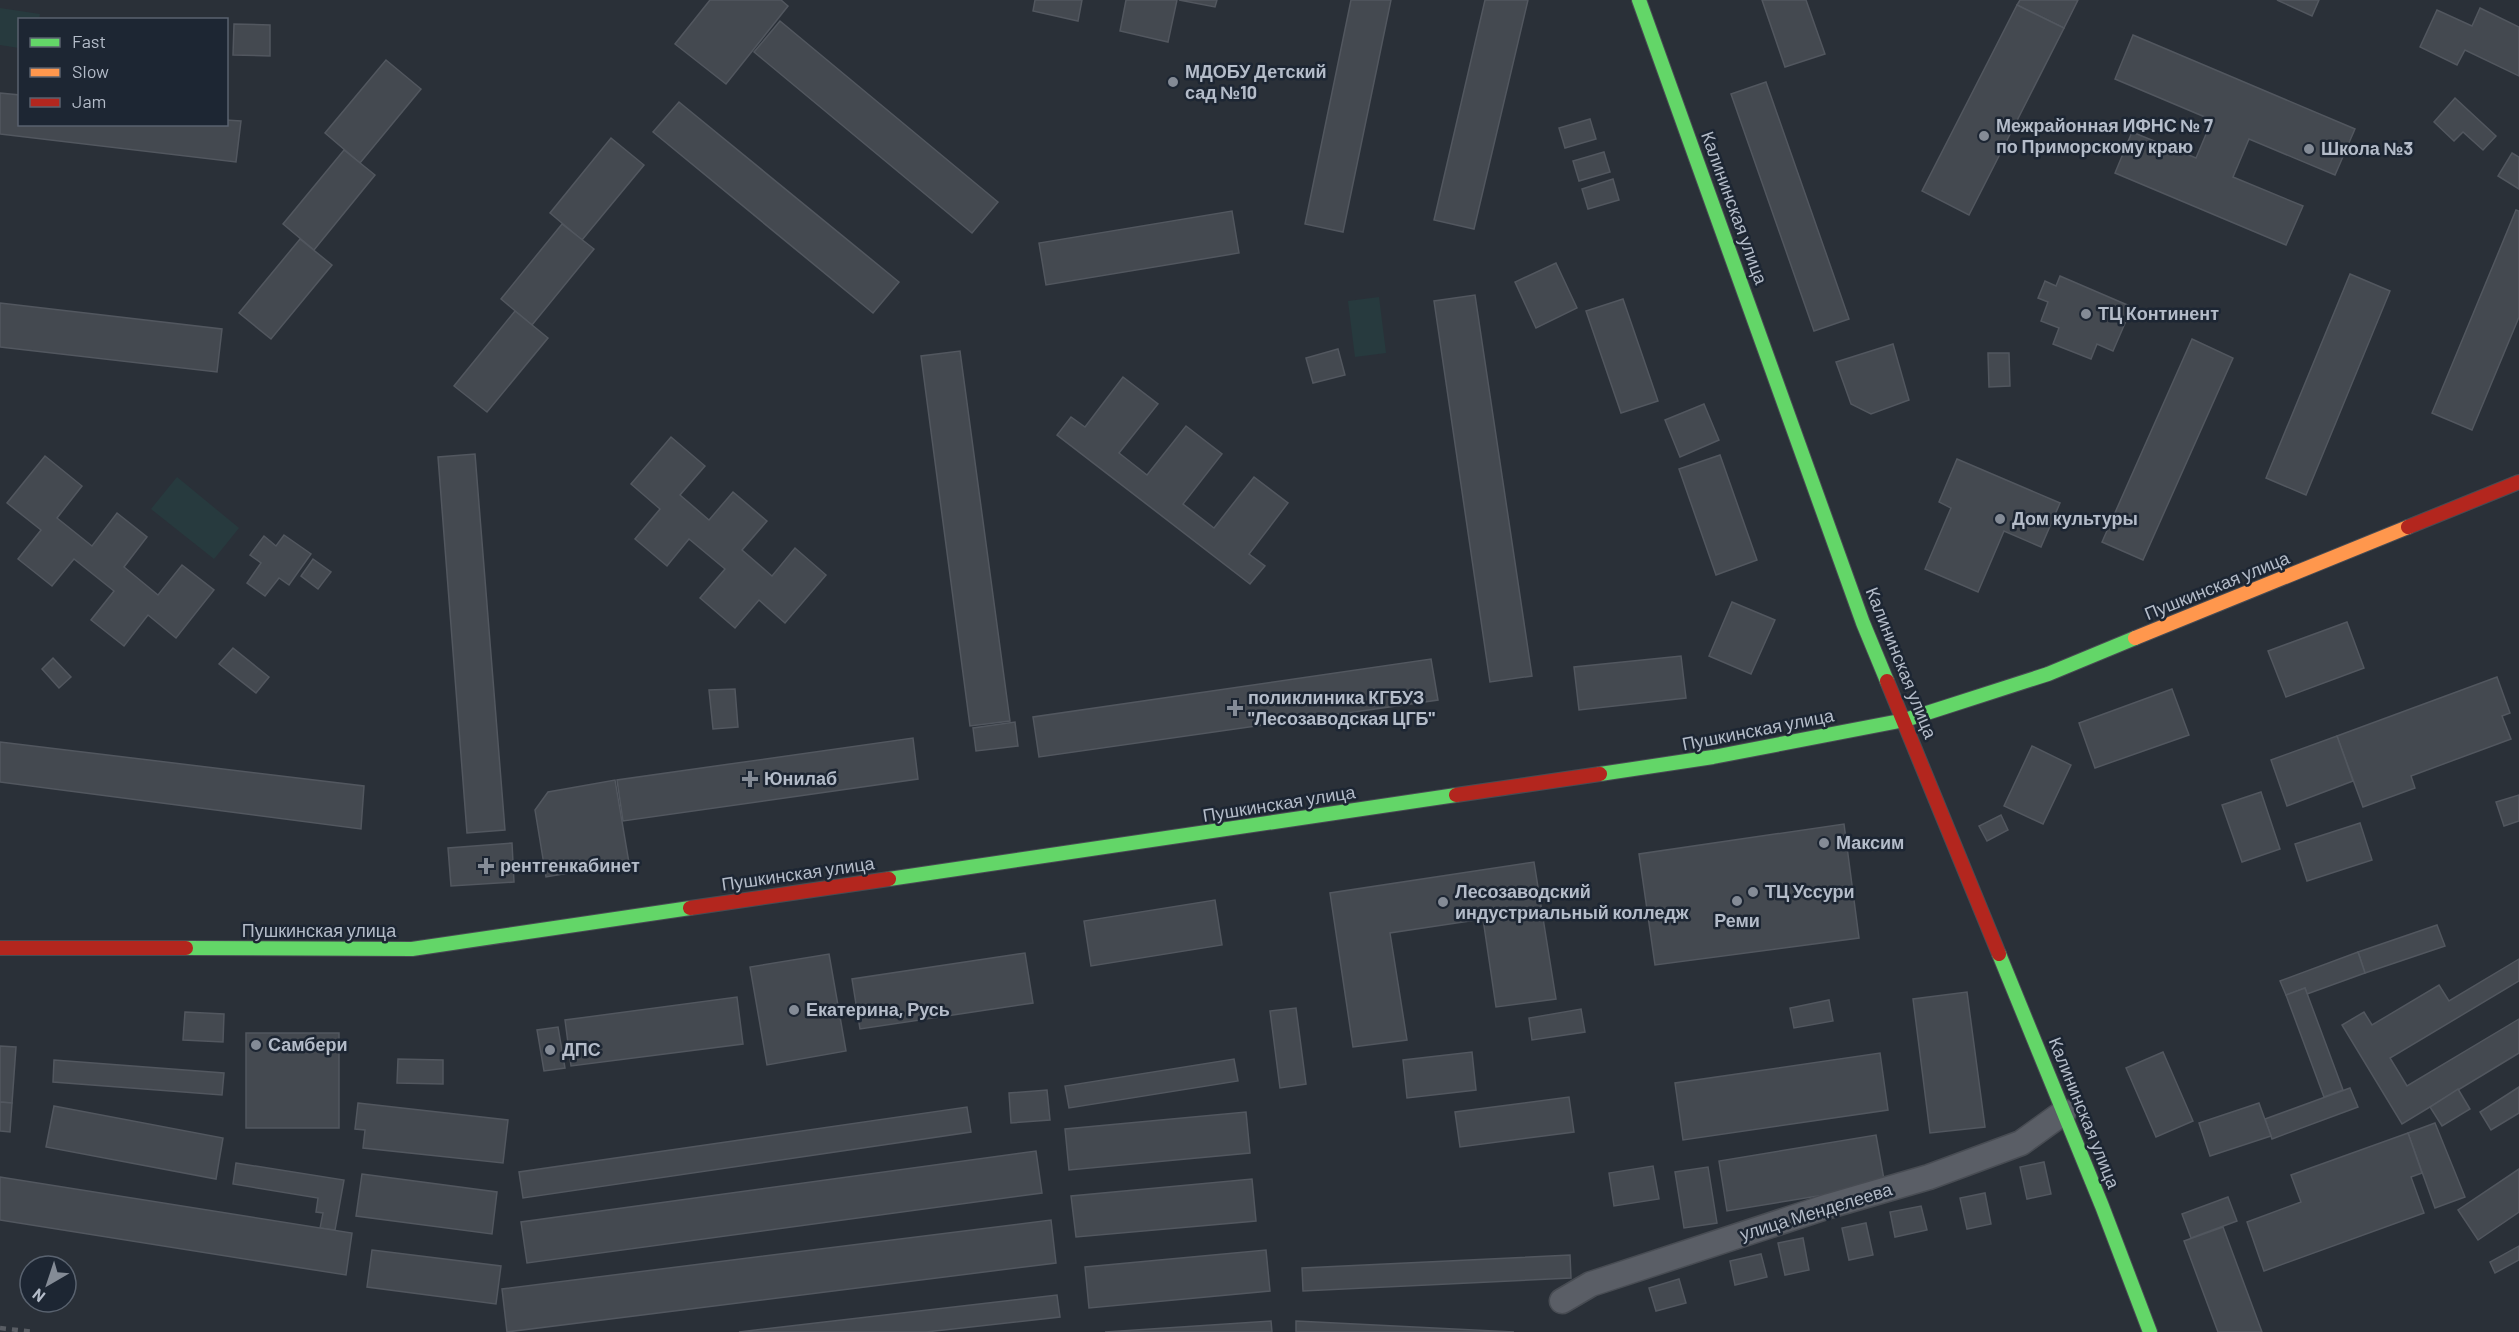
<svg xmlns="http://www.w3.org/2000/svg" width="2519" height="1332" viewBox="0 0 2519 1332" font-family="Barlow,sans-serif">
<rect width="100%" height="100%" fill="#2a3038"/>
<g fill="#273a3e">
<path d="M0 8 40 14 39 19 20 20 19 48 0 45Z"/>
<path d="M1379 297 1386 353 1355 357 1348 301Z"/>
<path d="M177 477 239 528 214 559 151 509Z"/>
</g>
<g fill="#444950" stroke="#52575f" stroke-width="1.5">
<path d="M710 0H781L788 6 726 84 675 44Z"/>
<path d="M1035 0H1082L1078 21 1033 11Z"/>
<path d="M1126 0H1177L1168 42 1120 31Z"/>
<path d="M1179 0H1217L1215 7Z"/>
<path d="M1351 0H1391L1343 232 1305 224Z"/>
<path d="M1485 0H1528L1474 229 1434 220Z"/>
<path d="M1762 0H1806L1825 54 1785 67Z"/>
<path d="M2020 0H2078L2064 28 2017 5Z"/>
<path d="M2277 0H2319L2312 16Z"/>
<path d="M2017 5 2064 28 1969 215 1922 191Z"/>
<path d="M2480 8 2519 27V76L2465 50 2457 65 2420 47 2437 10 2472 26Z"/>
<path d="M780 21 998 202 972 233 754 52Z"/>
<path d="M234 24 270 25V56L233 55Z"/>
<path d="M2133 35 2355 129 2335 175 2249 139 2233 177 2303 206 2286 245 2115 173 2132 132 2196 158 2212 120 2115 79Z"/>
<path d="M386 60 421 89 360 163 325 133Z"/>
<path d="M1766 82 1849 319 1814 331 1731 94Z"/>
<path d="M0 93 20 95V124H226V120L241 121 236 162 0 134Z"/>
<path d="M2455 98 2496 136 2483 150 2463 132 2454 141 2434 122Z"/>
<path d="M679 102 899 282 873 313 653 132Z"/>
<path d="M1590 119 1596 139 1565 148 1559 128Z"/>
<path d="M611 138 644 165 582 240 550 213Z"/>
<path d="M344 150 375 175 314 250 283 224Z"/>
<path d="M1604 152 1610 172 1579 181 1573 161Z"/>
<path d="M2512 153 2519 157V189L2498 176Z"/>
<path d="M1613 179 1619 200 1588 209 1582 189Z"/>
<path d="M2516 210 2519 211V317L2472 430 2432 413Z"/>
<path d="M1232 211 1239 253 1046 285 1039 243Z"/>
<path d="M562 224 594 249 532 325 501 299Z"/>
<path d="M300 239 332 265 271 339 239 313Z"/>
<path d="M1556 263 1577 308 1536 328 1515 282Z"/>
<path d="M2350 274 2390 291 2306 495 2266 478Z"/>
<path d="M2060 276 2132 307 2113 351 2097 344 2091 359 2053 344 2059 328 2041 321 2048 302 2038 298 2045 281 2056 286Z"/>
<path d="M1475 295 1532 676 1490 682 1434 301Z"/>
<path d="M1623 299 1658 401 1621 413 1586 311Z"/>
<path d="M0 303 222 329 217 372 0 347Z"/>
<path d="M515 311 548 338 487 412 454 386Z"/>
<path d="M2192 339 2233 358 2143 560 2102 542Z"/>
<path d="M1893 344 1909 400 1871 414 1851 404 1836 362Z"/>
<path d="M1338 349 1345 375 1313 383 1306 358Z"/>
<path d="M960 351 1010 721 970 726 921 356Z"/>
<path d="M1988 353H2009L2010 386 1989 387Z"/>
<path d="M1123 377 1158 404 1119 453 1147 475 1186 426 1222 454 1183 504 1214 528 1254 477 1288 503 1249 554 1265 566 1250 584 1057 435 1071 417 1085 427Z"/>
<path d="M1704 404 1719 440 1680 457 1665 420Z"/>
<path d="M671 437 705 466 680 495 709 520 733 492 767 521 742 550 772 576 795 548 826 575 785 623 759 600 735 628 700 598 725 569 689 539 667 566 635 539 660 509 631 484Z"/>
<path d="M475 454 505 830 467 833 438 457Z"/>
<path d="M1720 455 1757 560 1716 575 1679 469Z"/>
<path d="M45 456 82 486 57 518 92 546 117 513 147 537 124 567 158 595 182 565 214 590 176 638 148 615 124 646 91 620 114 591 74 559 52 586 18 559 41 530 7 503Z"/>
<path d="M1957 459 2060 503 2041 547 2004 531 1978 592 1925 569 1951 508 1939 502Z"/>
<path d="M284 535 311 554 289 585 279 578 265 596 247 583 261 563 250 555 264 536 276 546Z"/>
<path d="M313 559 331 572 318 589 301 576Z"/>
<path d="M1732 602 1775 620 1751 674 1709 656Z"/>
<path d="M2347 622 2364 668 2286 697 2268 651Z"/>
<path d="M233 648 269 677 256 693 219 664Z"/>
<path d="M1681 656 1686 698 1579 710 1574 667Z"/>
<path d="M53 658 71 677 59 688 42 669Z"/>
<path d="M1431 659 1438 700 1039 757 1033 717Z"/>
<path d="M2497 677 2510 713 2502 716 2511 739 2411 776 2415 788 2363 807 2337 736Z"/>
<path d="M735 689 738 727 713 729 709 690Z"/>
<path d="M2172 689 2189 735 2095 768 2079 723Z"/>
<path d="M1015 722 1018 746 976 751 973 728Z"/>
<path d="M2337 736 2353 781 2287 806 2271 760Z"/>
<path d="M913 738 918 779 623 821 617 780Z"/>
<path d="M0 742 364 786 361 829 0 782Z"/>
<path d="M2032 746 2071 765 2043 824 2004 806Z"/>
<path d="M615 780 629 863 546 877 535 810 548 792Z"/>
<path d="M2261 792 2280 849 2242 862 2222 805Z"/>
<path d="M2519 795V821L2504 826 2496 802Z"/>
<path d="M2001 815 2008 830 1987 841 1979 826Z"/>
<path d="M2360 823 2372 860 2307 881 2295 844Z"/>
<path d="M1844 824 1859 938 1655 965 1639 854Z"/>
<path d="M512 843 514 882 451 886 448 848Z"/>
<path d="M1534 862 1556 999 1496 1007 1483 919 1390 933 1407 1040 1353 1047 1330 893Z"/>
<path d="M1215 900 1222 945 1091 966 1084 921Z"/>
<path d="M2437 925 2445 946 2365 973 2358 952Z"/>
<path d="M2358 952 2365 973 2307 994 2305 988 2286 995 2280 981Z"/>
<path d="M1025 953 1033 1003 860 1029 852 979Z"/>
<path d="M829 954 846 1051 767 1065 750 967Z"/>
<path d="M2519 959V981L2390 1058 2407 1086 2519 1019V1053L2402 1124 2342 1025 2364 1012 2372 1025 2439 985 2449 1001Z"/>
<path d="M2305 988 2343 1090 2324 1097 2286 995Z"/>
<path d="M1967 992 1985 1127 1930 1133 1913 999Z"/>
<path d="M737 997 743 1044 571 1066 565 1020Z"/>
<path d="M1829 1000 1833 1021 1794 1028 1790 1008Z"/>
<path d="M1296 1008 1306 1084 1280 1088 1270 1011Z"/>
<path d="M1581 1009 1585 1032 1532 1040 1529 1018Z"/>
<path d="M185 1012 224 1014 223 1042 183 1040Z"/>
<path d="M558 1027 565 1068 544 1071 537 1030Z"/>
<rect x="246" y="1033" width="93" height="95"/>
<path d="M0 1046 16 1047 12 1103 0 1102Z"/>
<path d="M1472 1052 1476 1090 1407 1098 1403 1060Z"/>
<path d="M2163 1052 2193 1121 2156 1137 2126 1068Z"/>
<path d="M1880 1053 1888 1110 1683 1140 1675 1083Z"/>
<path d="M398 1059 443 1060V1084L397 1083Z"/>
<path d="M1234 1059 1238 1081 1069 1108 1065 1086Z"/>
<path d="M54 1060 224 1073 222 1095 53 1082Z"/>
<path d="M2519 1087V1113L2491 1130 2480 1112Z"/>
<path d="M2350 1088 2358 1107 2272 1139 2265 1119Z"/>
<path d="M2458 1089 2470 1109 2442 1126 2430 1107Z"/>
<path d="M1047 1090 1050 1120 1011 1123 1009 1093Z"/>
<path d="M1569 1097 1574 1132 1460 1147 1455 1112Z"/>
<path d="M0 1102 12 1103 10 1132 0 1131Z"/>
<path d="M358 1103 508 1120 503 1163 363 1148 365 1130 355 1129Z"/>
<path d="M2259 1103 2271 1136 2210 1156 2199 1123Z"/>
<path d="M54 1106 223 1138 216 1179 46 1147Z"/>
<path d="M967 1107 971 1132 523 1198 519 1172Z"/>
<path d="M1246 1112 1250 1153 1069 1170 1065 1129Z"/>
<path d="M2435 1123 2465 1197 2435 1208 2408 1133Z"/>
<path d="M2408 1133 2422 1173 2411 1177 2424 1213 2264 1271 2247 1222 2301 1202 2291 1175Z"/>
<path d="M1876 1135 1885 1185 1727 1211 1719 1161Z"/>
<path d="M1036 1151 1042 1193 527 1263 521 1222Z"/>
<path d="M2044 1162 2051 1194 2027 1199 2020 1167Z"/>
<path d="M236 1163 344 1180 335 1230 320 1228 323 1213 316 1212 318 1198 233 1184Z"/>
<path d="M1653 1166 1659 1199 1614 1206 1609 1173Z"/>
<path d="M1708 1167 1717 1223 1684 1228 1675 1172Z"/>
<path d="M2519 1169V1212L2478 1240 2458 1210Z"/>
<path d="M362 1174 497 1192 492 1234 356 1216Z"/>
<path d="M0 1177 352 1233 346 1275 0 1220Z"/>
<path d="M1252 1179 1256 1221 1076 1237 1071 1196Z"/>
<path d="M1985 1193 1991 1224 1967 1229 1960 1198Z"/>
<path d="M2228 1197 2237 1221 2191 1238 2182 1214Z"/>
<path d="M1921 1206 1927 1230 1895 1237 1890 1212Z"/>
<path d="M1051 1220 1056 1263 507 1332 502 1289Z"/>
<path d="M1866 1223 1873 1255 1849 1260 1842 1228Z"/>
<path d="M2223 1227 2262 1332H2218L2184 1241Z"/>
<path d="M1803 1238 1809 1270 1785 1275 1778 1243Z"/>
<path d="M2519 1246V1260L2495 1273 2490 1262Z"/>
<path d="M372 1250 501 1266 496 1304 367 1287Z"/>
<path d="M1266 1250 1270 1291 1089 1308 1085 1267Z"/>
<path d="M1761 1254 1767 1277 1735 1285 1730 1261Z"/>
<path d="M1570 1255 1571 1278 1303 1291 1302 1268Z"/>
<path d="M1679 1279 1686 1303 1656 1311 1649 1288Z"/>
<path d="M1057 1295 1060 1317 926 1332H739Z"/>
<path d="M1271 1321 1272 1332H1105Z"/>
<path d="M1296 1321 1514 1332H1296Z"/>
</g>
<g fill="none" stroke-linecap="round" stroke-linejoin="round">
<defs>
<path id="street" d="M1562 1301 1591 1284 1829 1206 1929 1177 2021 1143 2064 1112"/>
<g id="fast">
<path d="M1639 0 1863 623 1887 681"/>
<path d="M1600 774 1713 757 1905 720 2048 674 2135 638"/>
<path d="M889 879 1456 795"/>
<path d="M186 948 412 949 690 908"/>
<path d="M1999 954 2102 1206 2150 1332"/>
</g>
<path id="slow" d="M2135 638 2408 527"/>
<g id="jam">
<path d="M2408 527 2519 482"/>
<path d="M1887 681 1999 954"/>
<path d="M1456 795 1600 774"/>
<path d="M690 908 889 879"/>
<path d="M0 948H186"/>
</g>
</defs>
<use href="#street" stroke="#484c53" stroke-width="27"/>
<use href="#fast" stroke="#484c53" stroke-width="16"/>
<use href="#slow" stroke="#484c53" stroke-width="16"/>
<use href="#jam" stroke="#484c53" stroke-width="16"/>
<use href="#street" stroke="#5a5e66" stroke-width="24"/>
<use href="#fast" stroke="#63d668" stroke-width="14"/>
<use href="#slow" stroke="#ff974d" stroke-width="14"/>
<use href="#jam" stroke="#b3261e" stroke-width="14"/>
<path stroke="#595d64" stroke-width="4.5" stroke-dasharray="6 6" stroke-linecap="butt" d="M0 1328 35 1332"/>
</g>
<g fill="#848b96" stroke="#1d2633" stroke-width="2">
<circle cx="1173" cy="82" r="6"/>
<circle cx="1984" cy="136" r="6"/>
<circle cx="2309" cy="149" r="6"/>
<circle cx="2086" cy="314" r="6"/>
<circle cx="2000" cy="519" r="6"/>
<path d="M1232 699h6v6h6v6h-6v6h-6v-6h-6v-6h6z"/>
<path d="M747 770h6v6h6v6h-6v6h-6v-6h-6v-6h6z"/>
<circle cx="1824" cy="843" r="6"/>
<path d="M483 857h6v6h6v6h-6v6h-6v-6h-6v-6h6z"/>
<circle cx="1753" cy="892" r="6"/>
<circle cx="1737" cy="901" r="6"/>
<circle cx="1443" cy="902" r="6"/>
<circle cx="794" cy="1010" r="6"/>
<circle cx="256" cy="1045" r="6"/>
<circle cx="550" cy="1050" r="6"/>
</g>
<g text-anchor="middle" stroke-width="5" stroke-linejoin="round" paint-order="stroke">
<g font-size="18" font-weight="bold" fill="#b4bcc9" stroke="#1d2633" text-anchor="start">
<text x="1185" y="78">МДОБУ Детский<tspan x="1185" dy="21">сад №10</tspan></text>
<text x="1996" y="132">Межрайонная ИФНС № 7<tspan x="1996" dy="21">по Приморскому краю</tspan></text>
<text x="2321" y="155">Школа №3</text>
<text x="2098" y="320">ТЦ Континент</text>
<text x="2012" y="525">Дом культуры</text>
<text x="1248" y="704">поликлиника КГБУЗ<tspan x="1248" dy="21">"Лесозаводская ЦГБ"</tspan></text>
<text x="764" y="785">Юнилаб</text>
<text x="1836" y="849">Максим</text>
<text x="500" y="872">рентгенкабинет</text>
<text x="1455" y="898">Лесозаводский<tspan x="1455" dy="21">индустриальный колледж</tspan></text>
<text x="1765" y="898">ТЦ Уссури</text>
<text x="1737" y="927" text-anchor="middle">Реми</text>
<text x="806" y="1016">Екатерина, Русь</text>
<text x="268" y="1051">Самбери</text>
<text x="562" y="1056">ДПС</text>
</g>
<g font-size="18" fill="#b4bcc9" stroke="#1d2633">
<text transform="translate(1734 208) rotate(70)" y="6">Калининская улица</text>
<text transform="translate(2217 586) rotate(-22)" y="6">Пушкинская улица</text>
<text transform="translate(1901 663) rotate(68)" y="6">Калининская улица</text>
<text transform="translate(1758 730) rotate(-11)" y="6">Пушкинская улица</text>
<text transform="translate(1279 804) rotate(-9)" y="6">Пушкинская улица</text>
<text transform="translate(798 874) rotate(-8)" y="6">Пушкинская улица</text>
<text x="319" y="937">Пушкинская улица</text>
<text transform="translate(2084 1113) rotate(68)" y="6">Калининская улица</text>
<text transform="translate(1816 1212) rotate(-17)" y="6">улица Менделеева</text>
</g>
</g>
<rect x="18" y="18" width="210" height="108" fill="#1d2633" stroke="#59626f" stroke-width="1.5"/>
<rect x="30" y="38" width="30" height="9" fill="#63d668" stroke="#59626f" stroke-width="1.5"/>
<text x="72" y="48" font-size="18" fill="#b4bcc9">Fast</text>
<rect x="30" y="68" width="30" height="9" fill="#ff974d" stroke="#59626f" stroke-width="1.5"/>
<text x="72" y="78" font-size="18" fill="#b4bcc9">Slow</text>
<rect x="30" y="98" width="30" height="9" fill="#b3261e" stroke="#59626f" stroke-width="1.5"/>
<text x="72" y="108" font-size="18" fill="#b4bcc9">Jam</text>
<g transform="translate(48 1284) rotate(219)"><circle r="28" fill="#1d2633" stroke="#59626f" stroke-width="1.5"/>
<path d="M0-4.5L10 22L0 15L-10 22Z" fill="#848b96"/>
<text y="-9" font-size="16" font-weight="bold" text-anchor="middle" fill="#b4bcc9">N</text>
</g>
</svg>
